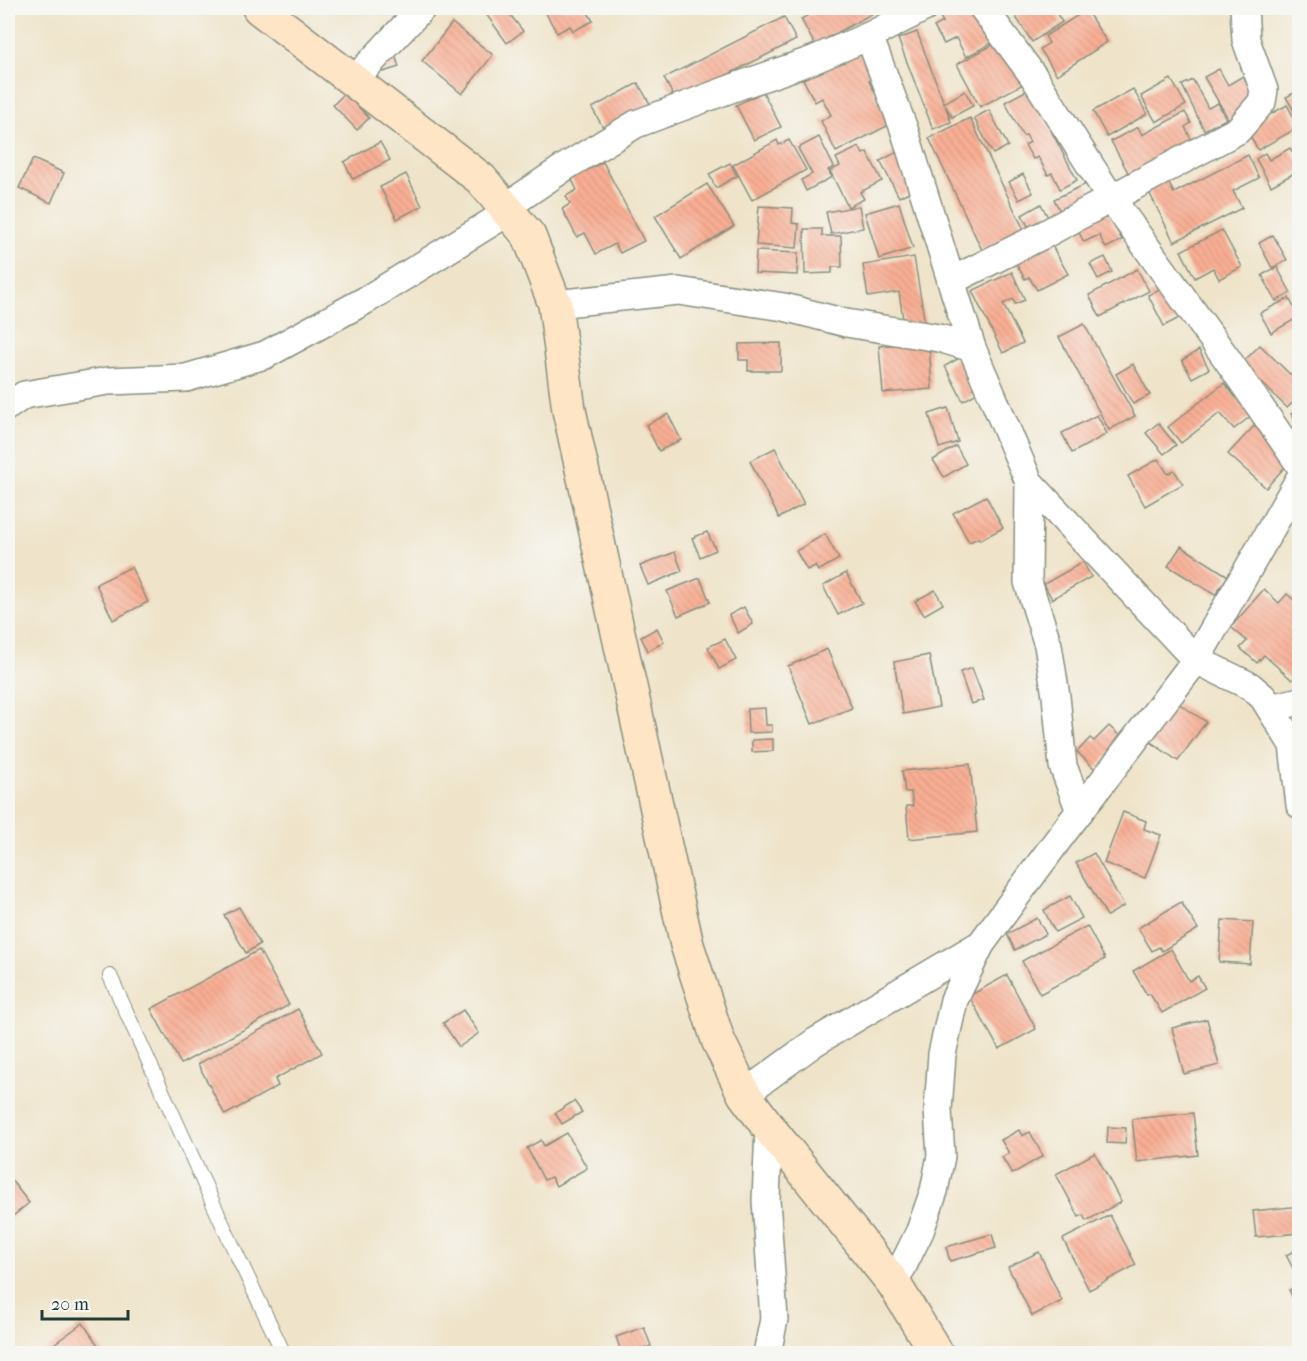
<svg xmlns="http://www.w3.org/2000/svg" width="1307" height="1361" viewBox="0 0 1307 1361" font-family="'IM FELL French Canon',serif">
<defs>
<pattern id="building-back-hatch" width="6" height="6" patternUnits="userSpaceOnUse" patternTransform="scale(1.5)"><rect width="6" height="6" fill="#f9af94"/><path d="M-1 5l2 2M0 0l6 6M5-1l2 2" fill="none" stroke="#d59780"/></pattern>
</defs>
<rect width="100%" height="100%" fill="#f6f6f2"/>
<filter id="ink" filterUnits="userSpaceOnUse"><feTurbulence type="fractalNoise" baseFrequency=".0167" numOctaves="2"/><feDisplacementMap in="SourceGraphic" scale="12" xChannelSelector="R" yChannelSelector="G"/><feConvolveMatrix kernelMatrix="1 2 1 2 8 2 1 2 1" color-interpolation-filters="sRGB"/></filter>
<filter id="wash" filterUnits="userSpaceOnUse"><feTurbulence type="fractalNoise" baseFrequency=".008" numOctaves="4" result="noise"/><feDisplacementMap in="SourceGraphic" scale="24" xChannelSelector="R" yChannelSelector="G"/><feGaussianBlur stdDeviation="1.35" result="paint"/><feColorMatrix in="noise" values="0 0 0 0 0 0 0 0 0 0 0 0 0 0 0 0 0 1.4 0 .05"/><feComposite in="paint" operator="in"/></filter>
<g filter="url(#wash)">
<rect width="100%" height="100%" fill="#efe4ca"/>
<g id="blocks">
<g fill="url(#building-back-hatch)">
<path d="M496 8H505L523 31 507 43 486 14Z"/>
<path d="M543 8H585L593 21 573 31 570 26 557 33Z"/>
<path d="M822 8H875L877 11 815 45 801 19Z"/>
<path d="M948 8H976L994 42 966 57 956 38 944 44 934 27 943 22 938 13Z"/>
<path d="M1010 8H1060L1055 11 1062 22 1032 42Z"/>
<path d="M1086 10 1107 42 1057 75 1040 49 1049 43 1045 36Z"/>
<path d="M784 17 796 40 676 101 664 78Z"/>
<path d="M452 23 493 55 462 94 422 61Z"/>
<path d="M917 32 944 103 965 91 973 106 952 117 945 105 951 122 933 129 898 39Z"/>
<path d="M1002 40 1025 83 980 107 957 64Z"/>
<path d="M864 48 878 76 869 81 891 124 836 152 821 121 831 115 822 98 815 102 803 79Z"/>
<path d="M394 52 399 67 383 72 378 57Z"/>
<path d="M1219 69 1228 85 1248 73 1261 95 1229 120 1204 77Z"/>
<path d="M1171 79 1186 105 1156 122 1141 96Z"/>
<path d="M1193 80 1208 108 1218 103 1226 119 1204 130 1182 85Z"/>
<path d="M638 83 650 104 604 129 592 108Z"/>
<path d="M1029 89 1077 180 1060 189 1052 173 1048 175 1038 157 1033 159 1025 145 1030 142 1026 135 1023 136 1005 102Z"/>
<path d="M1133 89 1147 114 1107 137 1093 111Z"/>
<path d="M1300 90V121L1286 97Z"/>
<path d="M763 92 781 127 754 140 736 105Z"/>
<path d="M345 93 369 118 357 130 333 105Z"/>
<path d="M1287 105 1299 127 1258 150 1246 128Z"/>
<path d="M989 110 1008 146 993 154 974 118Z"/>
<path d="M1185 112 1191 123 1185 127 1193 143 1130 176 1111 141 1138 127 1142 135Z"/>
<path d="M970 118 1024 230 982 250 929 138Z"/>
<path d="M819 137 834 167 828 170 832 177 806 191 801 180 812 174 798 148Z"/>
<path d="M777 140 779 145 789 140 806 170 752 200 733 165Z"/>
<path d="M380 142 390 160 353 179 344 162Z"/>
<path d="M859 147 863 154 867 152 882 181 860 192 864 199 848 207 830 171 840 166 836 158Z"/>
<path d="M1290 148 1300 164V170L1271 186 1256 159 1265 153 1269 160Z"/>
<path d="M897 152 917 188 899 197 880 161Z"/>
<path d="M1248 155 1259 178 1233 191 1242 208 1174 242 1148 190 1167 180 1174 193Z"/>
<path d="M33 159 64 173 51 203 19 188Z"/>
<path d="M603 162 644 241 620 253 615 244 596 254 585 233 577 237 562 209 570 204 566 196 577 190 571 178Z"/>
<path d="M730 163 737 176 716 188 709 174Z"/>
<path d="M406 174 422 206 397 219 380 187Z"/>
<path d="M1023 174 1033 193 1019 200 1009 182Z"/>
<path d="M707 184 734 226 681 259 655 216Z"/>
<path d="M1086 184 1095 201 1063 217 1054 199Z"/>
<path d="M899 203 913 248 879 259 865 213Z"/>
<path d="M1041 204 1050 221 1031 231 1022 215Z"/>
<path d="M759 206 793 208 792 223 799 224 797 248 756 245Z"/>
<path d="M859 206 863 228 831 234 826 212Z"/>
<path d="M1105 209 1122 240 1106 248 1099 235 1084 242 1075 225Z"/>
<path d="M804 229H822V236H841L842 267H832V273L805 274Z"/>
<path d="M1222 230 1242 267 1219 279 1213 268 1195 278 1181 251Z"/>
<path d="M1273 235 1287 260 1272 268 1259 243Z"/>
<path d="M1047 237 1068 274 1037 290 1029 277 1025 279 1012 256Z"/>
<path d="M756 251 798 253 797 275 755 273Z"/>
<path d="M914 257 925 323 904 326 899 292 868 297 863 265Z"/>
<path d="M1105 257 1112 272 1098 279 1090 264Z"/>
<path d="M1277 267 1291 293 1276 301 1262 275Z"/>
<path d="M1137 269 1149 291 1100 317 1089 295Z"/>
<path d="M1012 272 1025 300 1015 304 1013 299 1003 304 1023 343 1003 353 972 291Z"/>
<path d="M1167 285 1183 316 1164 326 1148 295Z"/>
<path d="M1289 298 1299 317 1271 333 1260 313Z"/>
<path d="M1084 324 1135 416 1109 430 1059 337Z"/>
<path d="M929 342 932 389 883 393 879 346Z"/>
<path d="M781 343V371H748V360H739V344Z"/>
<path d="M1260 345 1300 384V396L1287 408 1242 363Z"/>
<path d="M1199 350 1209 369 1192 378 1182 360Z"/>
<path d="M961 357 979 392 963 401 945 366Z"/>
<path d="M1133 364 1150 395 1133 404 1116 374Z"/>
<path d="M1224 383 1251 416 1234 429 1220 413 1181 443 1168 427Z"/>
<path d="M948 408 958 442 939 448 929 414Z"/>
<path d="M1300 408V426L1291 414Z"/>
<path d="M668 414 681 440 659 451 646 425Z"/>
<path d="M1097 415 1107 434 1072 453 1062 433Z"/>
<path d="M1158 423 1176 445 1164 454 1146 433Z"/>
<path d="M1254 426 1291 460 1266 488 1228 454Z"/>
<path d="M956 446 966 464 944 477 933 460Z"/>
<path d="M775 448 804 504 779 518 750 461Z"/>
<path d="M1158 459 1168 474 1174 470 1183 484 1145 506 1128 476Z"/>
<path d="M986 496 1003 528 980 540 979 538 969 542 953 513Z"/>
<path d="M707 532 716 550 700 557 692 538Z"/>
<path d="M825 534 839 559 818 571 815 566 807 570 796 551Z"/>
<path d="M1181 546 1228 576 1215 595 1168 566Z"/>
<path d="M675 552 682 571 648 585 640 566Z"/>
<path d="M1083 562 1091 577 1052 599 1044 584Z"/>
<path d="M131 567 148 602 113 620 96 584Z"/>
<path d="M846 573 862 603 838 615 823 586Z"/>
<path d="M700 578 710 602 678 616 667 591Z"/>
<path d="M1264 589 1279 603 1287 594 1300 605V672L1292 680 1264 655 1257 663 1240 648 1247 641 1231 627Z"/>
<path d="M935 590 943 604 924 615 915 601Z"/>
<path d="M744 607 753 624 738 633 729 615Z"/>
<path d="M657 628 664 642 648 651 641 637Z"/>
<path d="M725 639 736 660 719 669 708 647Z"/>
<path d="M827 649 852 708 812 724 788 666Z"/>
<path d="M929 655 939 707 903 714 894 662Z"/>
<path d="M972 668 984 700 971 704 960 672Z"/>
<path d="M1178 703 1206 722 1178 761 1151 742Z"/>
<path d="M765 708 766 725H772V732L748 733 747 709Z"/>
<path d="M1109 726 1123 739 1095 769 1077 752 1090 738 1094 741Z"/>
<path d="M773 739V751L752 752V740Z"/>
<path d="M970 764 977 832 909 839 906 806H913L911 792H905L902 771Z"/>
<path d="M1123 812 1146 821 1144 829 1161 835 1145 878 1104 863Z"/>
<path d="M1094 853 1124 906 1107 916 1076 863Z"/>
<path d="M1070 896 1082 918 1055 932 1044 910Z"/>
<path d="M1181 902 1198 929 1162 951 1159 947 1152 951 1138 928Z"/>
<path d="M239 907 260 944 246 953 224 915Z"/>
<path d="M1037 918 1046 934 1015 950 1007 934Z"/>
<path d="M1222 920 1253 922 1250 964 1219 962Z"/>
<path d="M1087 926 1105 959 1040 994 1022 961Z"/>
<path d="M1171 949 1189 981 1198 976 1205 988 1162 1013 1150 994 1147 995 1133 971Z"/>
<path d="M259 950 289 1005 181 1064 151 1009Z"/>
<path d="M1007 975 1036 1029 999 1049 969 996Z"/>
<path d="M298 1009 322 1053 275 1079 278 1086 225 1115 198 1064Z"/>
<path d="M463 1010 479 1033 459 1047 443 1023Z"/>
<path d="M1207 1019 1219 1065 1184 1074 1172 1028Z"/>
<path d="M574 1101 582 1112 562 1124 555 1113Z"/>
<path d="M1193 1113 1198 1155 1137 1162 1132 1119Z"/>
<path d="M1108 1127 1126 1128 1125 1144 1107 1143Z"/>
<path d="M1019 1130 1022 1136 1030 1132 1043 1156 1012 1174 1002 1157 1009 1153 1001 1140Z"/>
<path d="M567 1133 587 1168 556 1186 551 1177 544 1180 527 1148 541 1140 544 1146Z"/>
<path d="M1095 1153 1121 1202 1086 1221 1083 1215 1079 1217 1056 1174Z"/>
<path d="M8 1176 29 1203 8 1220Z"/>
<path d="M1300 1206V1233L1256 1237 1253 1211Z"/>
<path d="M1110 1215 1136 1265 1089 1290 1063 1239Z"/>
<path d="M992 1234 996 1248 950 1261 946 1247Z"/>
<path d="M1300 1248V1269L1295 1272 1286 1255Z"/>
<path d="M1039 1252 1062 1301 1032 1316 1008 1267Z"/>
<path d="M1300 1286V1313L1289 1290Z"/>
<path d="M83 1323 104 1354H40Z"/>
<path d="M644 1327 651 1346 632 1354H622L616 1337Z"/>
</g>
</g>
</g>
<g filter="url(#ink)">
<use href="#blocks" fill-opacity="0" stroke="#87907f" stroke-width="1.5"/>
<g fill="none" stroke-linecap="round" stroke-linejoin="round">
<defs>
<path id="lane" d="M110 976 227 1234 284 1354"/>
<g id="street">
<path d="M983 8 1034 77 1111 198 1227 359 1300 465"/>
<path d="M869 36 904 129 972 348 1029 482 1196 660 1250 686 1263 697 1293 745 1300 805"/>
<path d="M353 81 422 8"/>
<path d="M506 207 565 167 636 124 741 85 813 60 869 36 924 8"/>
<path d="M951 281 1047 233 1238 130 1262 102 1264 90 1246 40 1244 8"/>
<path d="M555 304 678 291 784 307 846 323 939 338 972 348"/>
<path d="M8 406 24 395 108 381 186 378 265 355 366 300 510 211"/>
<path d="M1029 482 1028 582 1048 645 1056 696 1063 766 1080 811"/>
<path d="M1270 708 1300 701"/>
<path d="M744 1094 815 1042 981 944 1060 837 1196 660 1300 478"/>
<path d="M894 1284 920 1231 934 1191 941 1156 938 1110 942 1054 954 1000 981 944"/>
<path d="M767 1354 774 1319 766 1200 769 1128"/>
</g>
<path id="secondary" d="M259 8 481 179 529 236 555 304 569 410 687 945 718 1040 744 1094 769 1128 894 1284 937 1354"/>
</defs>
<use href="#lane" stroke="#87907f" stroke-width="16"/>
<use href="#street" stroke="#87907f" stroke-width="30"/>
<use href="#secondary" stroke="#87907f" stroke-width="36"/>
<use href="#lane" stroke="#fff" stroke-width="14"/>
<use href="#street" stroke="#fff" stroke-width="27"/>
<use href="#secondary" stroke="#fde5c5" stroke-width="33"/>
</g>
</g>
<rect width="1307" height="1361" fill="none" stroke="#f6f6f2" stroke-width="30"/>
<path d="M42 1310v9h86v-9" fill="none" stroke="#1f3d34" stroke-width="3"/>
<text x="51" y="1310" font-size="18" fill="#1f3d34" stroke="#f6f6f2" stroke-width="4.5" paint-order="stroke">20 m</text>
</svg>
